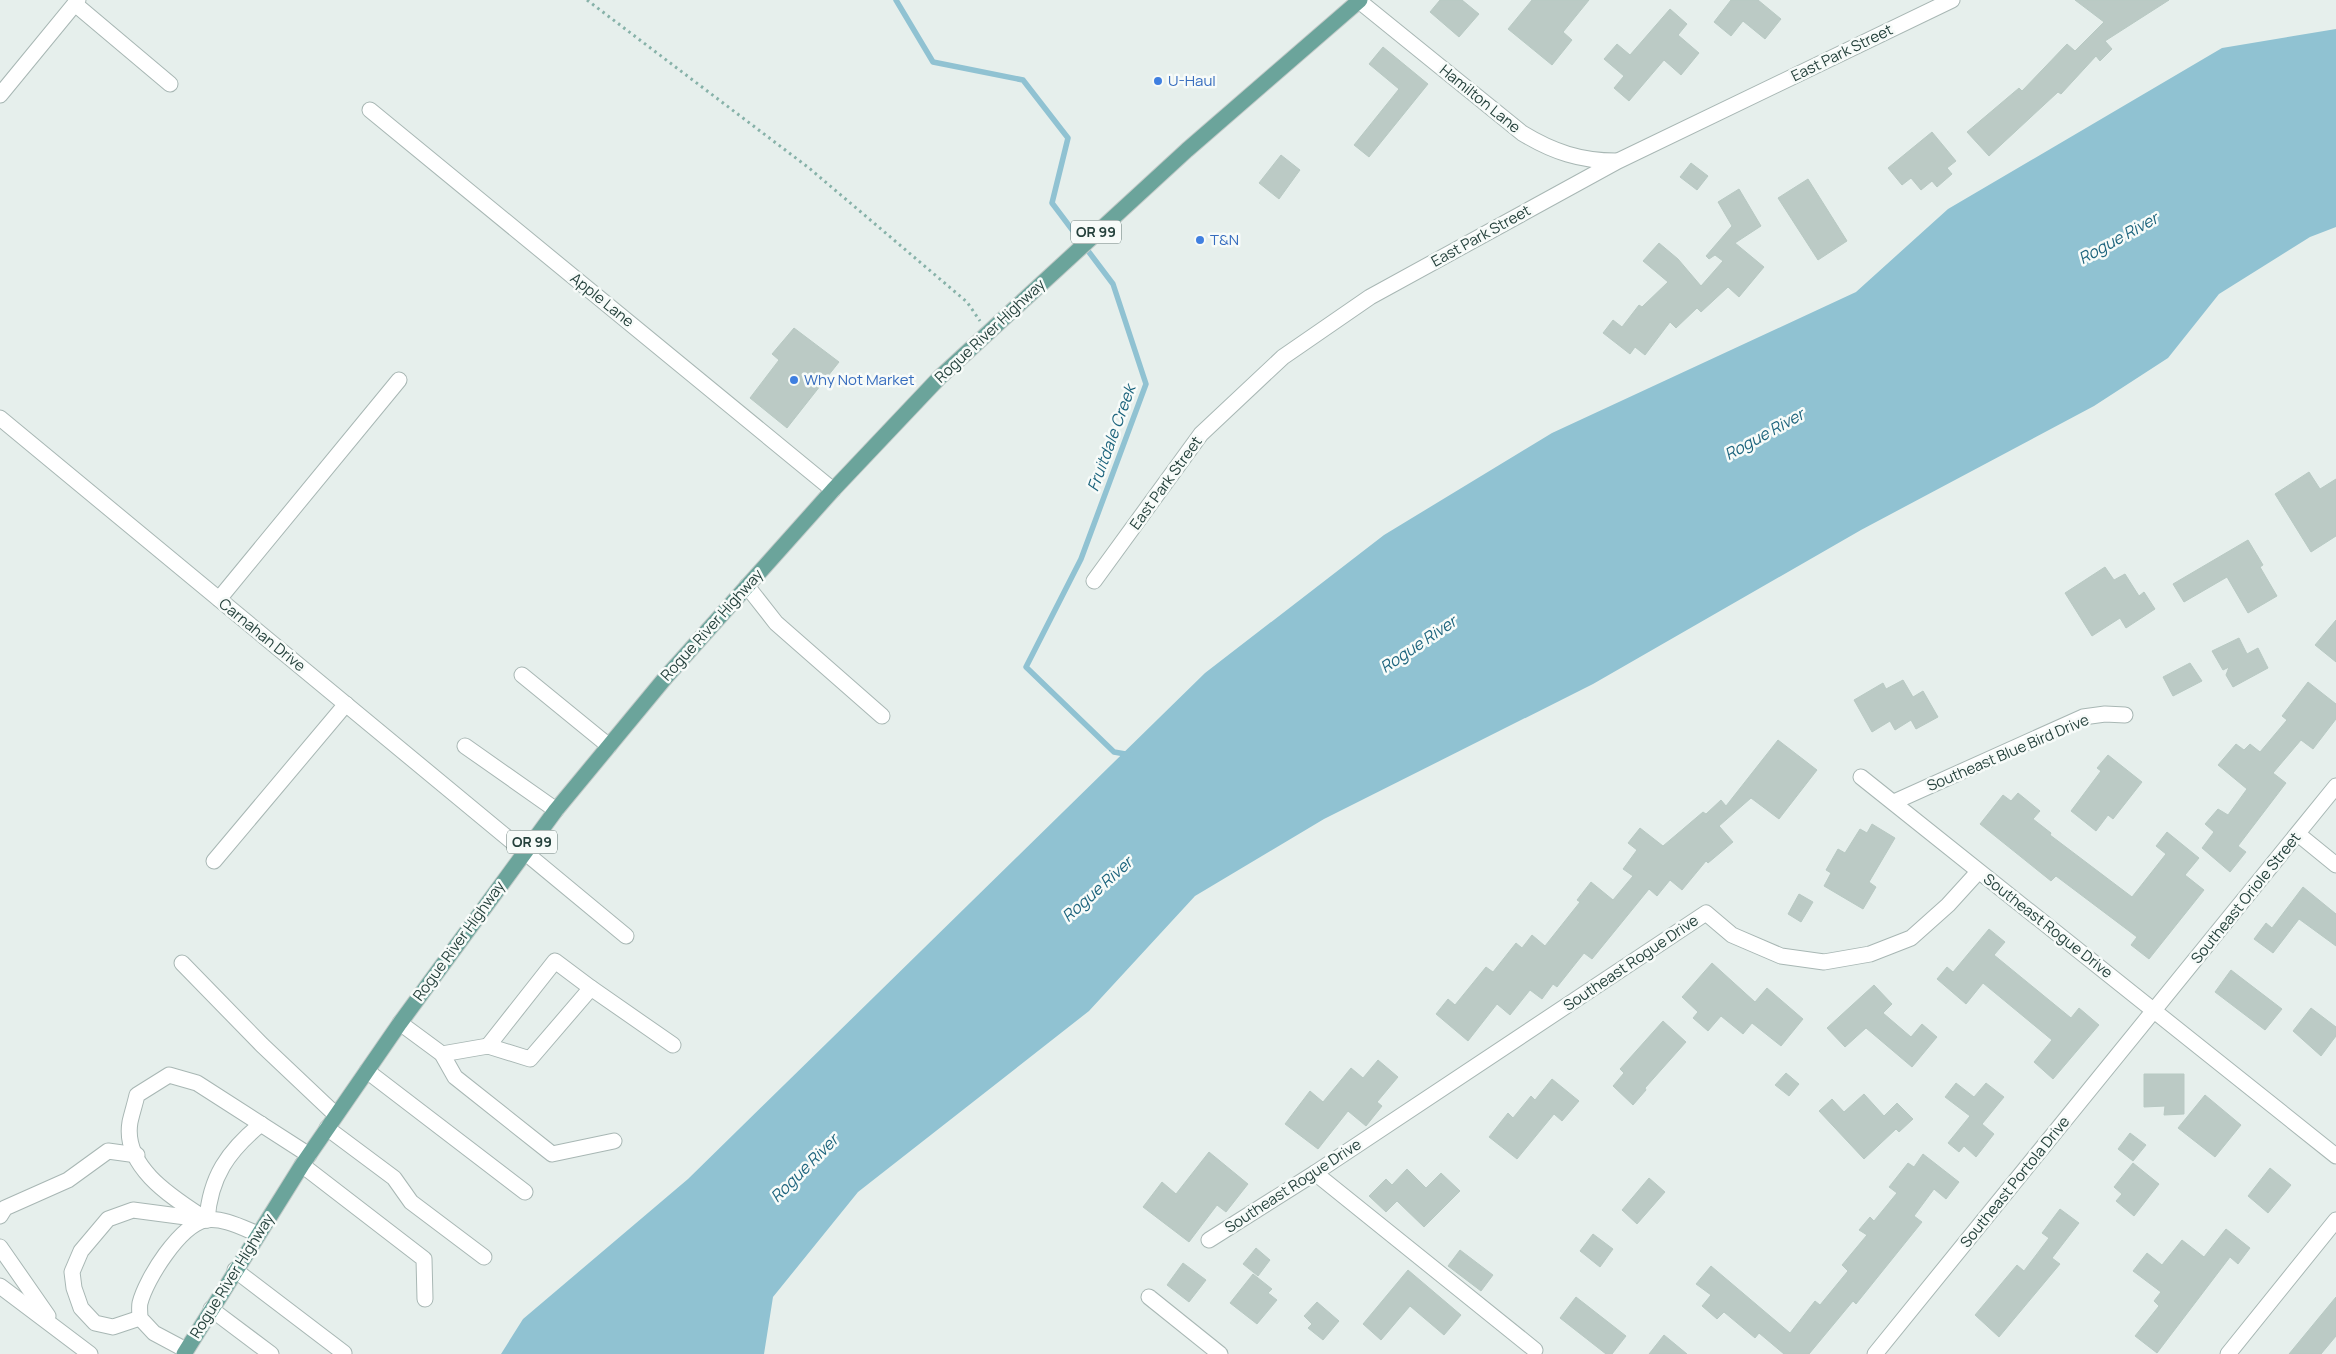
<svg xmlns="http://www.w3.org/2000/svg" width="2336" height="1354" viewBox="0 0 2336 1354" font-family="Manrope,sans-serif">
<rect width="100%" height="100%" fill="#e6efec"/>
<path fill="#90c2d2" d="M2336 29V227L2310 237 2219 294 2168 358 2094 406 1861 530 1593 684 1324 819 1195 896 1089 1011 858 1192 773 1297 764 1354H501L523 1319 688 1179 1205 673 1384 535 1552 433 1856 292 1948 209 2222 48Z"/>
<g fill="none" stroke-linecap="round" stroke-linejoin="round">
<path stroke="#90c2d2" stroke-width="5.5" d="M896 0 933 62 1023 80 1068 138 1052 203 1113 284 1146 384 1081 559 1026 667 1114 752 1131 755"/>
</g>
<g fill="#bbcac5" stroke="#b8c9c3">
<path d="M1440 0H1462L1479 14 1459 37 1430 12Z"/>
<path d="M1532 0H1589L1563 32 1572 40 1552 65 1508 29Z"/>
<path d="M1731 0H1758L1781 19 1765 39 1743 21 1731 36 1714 22Z"/>
<path d="M2075 0H2169L2105 41 2112 49 2100 61 2096 56 2061 94 2058 92 1989 156 1967 132 2019 88 2022 91 2067 44 2075 51 2104 22Z"/>
<path d="M1670 9 1687 24 1678 35 1699 53 1681 75 1664 60 1629 101 1614 88 1624 76 1604 59 1617 44 1630 55Z"/>
<path d="M1383 47 1428 84 1369 157 1354 145 1399 89 1369 64Z"/>
<path d="M1932 132 1956 161 1947 168 1952 174 1937 187 1932 181 1921 190 1911 178 1902 185 1888 168Z"/>
<path d="M1281 155 1300 170 1279 199 1259 183Z"/>
<path d="M1691 163 1708 176 1697 190 1680 177Z"/>
<path d="M1808 179 1847 241 1818 260 1778 198Z"/>
<path d="M1739 189 1761 226 1735 243 1764 267 1739 297 1728 287 1701 312 1697 308 1676 328 1670 322 1645 355 1635 347 1630 354 1603 333 1613 320 1622 327 1639 305 1642 307 1668 282 1643 261 1659 243 1678 259 1701 286 1723 261 1715 255 1709 259 1706 256 1732 226 1718 202Z"/>
<path d="M794 328 839 362 787 428 750 398 779 360 772 354Z"/>
<path d="M2309 472 2320 489 2336 479V536L2311 552 2275 494Z"/>
<path d="M2248 540 2263 565 2260 567 2277 596 2248 613 2227 577 2184 602 2173 584Z"/>
<path d="M2105 567 2114 580 2125 574 2139 596 2144 592 2155 609 2126 628 2120 618 2092 636 2065 593Z"/>
<path d="M2336 620V662L2315 645Z"/>
<path d="M2239 638 2247 654 2258 648 2268 668 2233 687 2226 675 2229 667 2223 670 2212 651Z"/>
<path d="M2190 663 2202 681 2173 696 2163 677Z"/>
<path d="M1903 680 1913 697 1923 691 1938 717 1916 729 1911 720 1895 730 1890 721 1872 732 1854 700 1883 683 1886 689Z"/>
<path d="M2308 682 2336 704V719L2313 749 2301 740 2273 773 2286 783 2238 846 2246 852 2230 872 2202 848 2214 832 2205 824 2218 809 2228 815 2247 789 2218 765 2236 744 2244 750 2250 744 2260 752 2287 720 2282 716Z"/>
<path d="M1778 740 1817 770 1779 819 1751 798 1719 826 1733 842 1708 863 1706 861 1682 890 1670 880 1657 896 1649 889 1592 959 1584 953 1557 987 1553 984 1542 999 1530 990 1510 1015 1497 1004 1468 1041 1436 1014 1448 999 1455 1005 1486 967 1493 972 1516 943 1522 948 1532 935 1545 946 1580 902 1577 900 1591 882 1613 900 1633 876 1623 869 1637 850 1628 843 1640 828 1663 846 1703 812 1706 814 1721 800 1726 806Z"/>
<path d="M2108 755 2142 782 2113 819 2108 815 2096 831 2071 811 2101 771 2097 768Z"/>
<path d="M2018 793 2040 811 2033 819 2051 833 2050 835 2132 897 2166 854 2156 846 2167 832 2199 858 2185 875 2204 890 2149 959 2131 945 2137 937 2056 876 2051 881 1980 824 2003 795 2011 801Z"/>
<path d="M1872 824 1895 838 1869 882 1876 887 1863 909 1824 886 1831 873 1826 870 1838 849 1845 853 1860 829 1867 833Z"/>
<path d="M2303 887 2336 914V946L2299 919 2273 953 2254 939 2266 923 2272 928Z"/>
<path d="M1799 894 1813 902 1801 922 1788 914Z"/>
<path d="M1989 929 2005 942 1994 955 2071 1018 2079 1008 2099 1025 2053 1079 2034 1062 2052 1040 1983 983 1966 1004 1937 979 1947 967 1953 972Z"/>
<path d="M1712 963 1755 1002 1767 988 1803 1019 1781 1046 1752 1023 1743 1034 1721 1016 1708 1031 1693 1018 1698 1012 1682 997Z"/>
<path d="M2231 970 2282 1009 2265 1030 2215 992Z"/>
<path d="M1874 985 1892 1004 1883 1013 1911 1037 1922 1024 1937 1037 1912 1067 1866 1028 1845 1047 1827 1028Z"/>
<path d="M2311 1008 2336 1027V1036L2321 1056 2293 1031Z"/>
<path d="M1663 1021 1686 1042 1645 1088 1646 1090 1633 1105 1613 1086 1624 1073 1620 1069Z"/>
<path d="M1378 1060 1398 1077 1377 1102 1382 1106 1366 1126 1348 1111 1318 1149 1285 1124 1310 1091 1323 1102 1351 1068 1363 1078Z"/>
<path d="M1786 1073 1799 1084 1789 1096 1775 1085Z"/>
<path d="M2144 1074H2184V1114L2164 1115 2165 1106 2144 1107Z"/>
<path d="M1552 1079 1579 1101 1562 1121 1554 1114 1517 1159 1489 1137 1508 1113 1513 1118 1531 1096 1535 1100Z"/>
<path d="M1956 1083 1974 1097 1986 1083 2004 1097 1982 1124 1994 1134 1976 1157 1964 1146 1959 1152 1948 1143 1970 1116 1945 1097Z"/>
<path d="M1864 1094 1884 1116 1897 1103 1913 1119 1899 1132 1896 1129 1864 1159 1819 1111 1832 1099 1844 1112Z"/>
<path d="M2205 1095 2241 1125 2215 1157 2178 1128Z"/>
<path d="M2130 1133 2146 1145 2133 1161 2118 1149Z"/>
<path d="M1209 1152 1248 1184 1226 1212 1217 1205 1189 1242 1143 1207 1162 1182 1176 1194Z"/>
<path d="M1923 1154 1959 1182 1946 1199 1934 1189 1914 1216 1922 1222 1856 1304 1853 1301 1809 1354H1784L1759 1333 1755 1338 1724 1312 1717 1319 1702 1306 1711 1295 1696 1284 1711 1266 1790 1333 1815 1301 1820 1305 1848 1271 1842 1265 1867 1235 1859 1230 1870 1217 1874 1221 1897 1193 1889 1187 1908 1163 1914 1167Z"/>
<path d="M2133 1163 2159 1184 2134 1216 2116 1201 2122 1194 2114 1187Z"/>
<path d="M2270 1168 2291 1185 2268 1213 2248 1196Z"/>
<path d="M1407 1169 1426 1188 1441 1173 1460 1191 1424 1227 1397 1201 1386 1212 1369 1196 1386 1179 1392 1185Z"/>
<path d="M1649 1178 1665 1192 1637 1224 1622 1210Z"/>
<path d="M2060 1209 2079 1223 2052 1258 2060 1264 1999 1337 1975 1315 2017 1265 2024 1271 2049 1238 2042 1233Z"/>
<path d="M2226 1229 2250 1248 2238 1264 2230 1257 2157 1353 2135 1336 2159 1306 2154 1301 2161 1292 2133 1271 2147 1253 2162 1265 2182 1240 2204 1257Z"/>
<path d="M1593 1234 1613 1249 1600 1267 1580 1251Z"/>
<path d="M1256 1248 1270 1260 1258 1276 1243 1264Z"/>
<path d="M1460 1250 1493 1275 1481 1291 1448 1266Z"/>
<path d="M1183 1263 1206 1280 1189 1302 1167 1285Z"/>
<path d="M1408 1270 1461 1315 1444 1335 1410 1306 1381 1340 1363 1324Z"/>
<path d="M1253 1274 1272 1289 1268 1293 1277 1300 1257 1324 1230 1303Z"/>
<path d="M1576 1297 1626 1336 1612 1354H1606L1560 1318Z"/>
<path d="M2336 1297V1336L2321 1354H2289Z"/>
<path d="M1317 1302 1339 1321 1323 1340 1308 1328 1312 1324 1304 1316Z"/>
<path d="M1664 1335 1687 1354H1649Z"/>
</g>
<g fill="none" stroke-linecap="round" stroke-linejoin="round">
<defs>
<g id="minor">
<path d="M1359 1 1522 133C1553 152 1581 161 1616 161"/>
<path d="M75 4 170 84"/>
<path d="M0 95 78 0"/>
<path d="M370 110 833 490"/>
<path d="M0 418 626 936"/>
<path d="M1094 581 1201 434 1283 357 1370 297 1618 161 1952 0"/>
<path d="M747 586 776 623 882 716"/>
<path d="M219 599 399 380"/>
<path d="M522 675 609 746"/>
<path d="M465 746 556 810"/>
<path d="M1861 777 2336 1156"/>
<path d="M1894 802 2083 717 2105 714 2125 715"/>
<path d="M2298 834 2336 865"/>
<path d="M214 861 346 704"/>
<path d="M182 963 262 1045 336 1115"/>
<path d="M400 1023 442 1054 455 1077 552 1154 614 1141"/>
<path d="M488 1046 555 961 591 988"/>
<path d="M442 1054 488 1046 530 1059 591 988 673 1045"/>
<path d="M367 1071 525 1192"/>
<path d="M327 1128 394 1178 411 1202 484 1257"/>
<path d="M302 1165 424 1259 425 1299"/>
<path d="M1315 1173 1535 1350"/>
<path d="M0 1216 5 1208 68 1180 108 1151 137 1155"/>
<path d="M207 1220C175 1199 122 1168 130 1122 132 1113 135 1104 137 1095L169 1075 197 1083 309 1155"/>
<path d="M207 1220C210 1177 228 1151 261 1124"/>
<path d="M1209 1240 1315 1173 1706 913 1732 935 1781 956 1824 962 1870 954 1911 938 1948 905 1978 872"/>
<path d="M0 1247 48 1316"/>
<path d="M235 1270 344 1353"/>
<path d="M0 1286 90 1354"/>
<path d="M1149 1297 1220 1354"/>
<path d="M211 1309 271 1354"/>
<path d="M140 1318 113 1327 95 1323 81 1308 74 1288 72 1272 81 1251 108 1219 133 1210 201 1219"/>
<path d="M186 1350 154 1333 140 1318C140 1314 139 1307 140 1303 146 1279 180 1225 206 1220 222 1217 243 1228 258 1234"/>
<path d="M1875 1354 2336 786"/>
<path d="M2228 1354 2336 1220"/>
</g>
<path id="major" d="M184 1354 302 1165 400 1023 556 810 666 677 833 490 940 377 1187 150 1360 0"/>
</defs>
<use href="#minor" stroke="#a8b7b4" stroke-width="17"/>
<use href="#major" stroke="#c2cac8" stroke-width="17"/>
<path stroke="#87b2a9" stroke-width="3" stroke-dasharray="2.5 4" stroke-linecap="butt" d="M587 0 809 168 967 302 980 321"/>
<use href="#minor" stroke="#fff" stroke-width="15"/>
<use href="#major" stroke="#6ba49b" stroke-width="15"/>
</g>
<g fill="#3f7fe0" stroke="#f7fbf9" stroke-width="2">
<circle cx="1158" cy="81" r="5"/>
<circle cx="1200" cy="240" r="5"/>
<circle cx="794" cy="380" r="5"/>
</g>
<g text-anchor="middle" stroke-width="5" stroke-linejoin="round" paint-order="stroke">
<g fill="#f7fbf9" stroke="#647975" stroke-width="1">
<rect x="1071" y="220.5" width="50" height="23" rx="4"/>
<rect x="507" y="830.5" width="50" height="23" rx="4"/>
</g>
<g font-size="14" font-weight="bold" fill="#25413c">
<text x="1096" y="237">OR 99</text>
<text x="532" y="847">OR 99</text>
</g>
<g font-size="15" fill="#25413c" stroke="#f7fbf9">
<text transform="translate(1842 53) rotate(-26)" y="5">East Park Street</text>
<text transform="translate(1480 99) rotate(39)" y="5">Hamilton Lane</text>
<text transform="translate(1481 236) rotate(-29)" y="5">East Park Street</text>
<text transform="translate(602 300) rotate(39)" y="5">Apple Lane</text>
<text transform="translate(990 331) rotate(-43)" y="5">Rogue River Highway</text>
<text transform="translate(1166 483) rotate(-54)" y="5">East Park Street</text>
<text transform="translate(712 625) rotate(-48)" y="5">Rogue River Highway</text>
<text transform="translate(262 635) rotate(39)" y="5">Carnahan Drive</text>
<text transform="translate(2008 753) rotate(-23)" y="5">Southeast Blue Bird Drive</text>
<text transform="translate(2246 898) rotate(-51)" y="5">Southeast Oriole Street</text>
<text transform="translate(2048 926) rotate(38)" y="5">Southeast Rogue Drive</text>
<text transform="translate(459 941) rotate(-54)" y="5">Rogue River Highway</text>
<text transform="translate(1631 963) rotate(-34)" y="5">Southeast Rogue Drive</text>
<text transform="translate(2015 1182) rotate(-51)" y="5">Southeast Portola Drive</text>
<text transform="translate(1293 1186) rotate(-33)" y="5">Southeast Rogue Drive</text>
<text transform="translate(232 1276) rotate(-58)" y="5">Rogue River Highway</text>
</g>
<g font-size="15" fill="#366cbe" stroke="#f7fbf9" text-anchor="start">
<text x="1168" y="86">U-Haul</text>
<text x="1210" y="245">T&amp;N</text>
<text x="804" y="385">Why Not Market</text>
</g>
<g font-size="16" font-style="italic" fill="#1e657e" stroke="#f7fbf9">
<text transform="translate(2118 238) rotate(-29)" y="6">Rogue River</text>
<text transform="translate(1764 434) rotate(-29)" y="6">Rogue River</text>
<text transform="translate(1111 438) rotate(-70)" y="6">Fruitdale Creek</text>
<text transform="translate(1418 644) rotate(-34)" y="6">Rogue River</text>
<text transform="translate(1097 889) rotate(-42)" y="6">Rogue River</text>
<text transform="translate(804 1168) rotate(-45)" y="6">Rogue River</text>
</g>
</g>
</svg>
